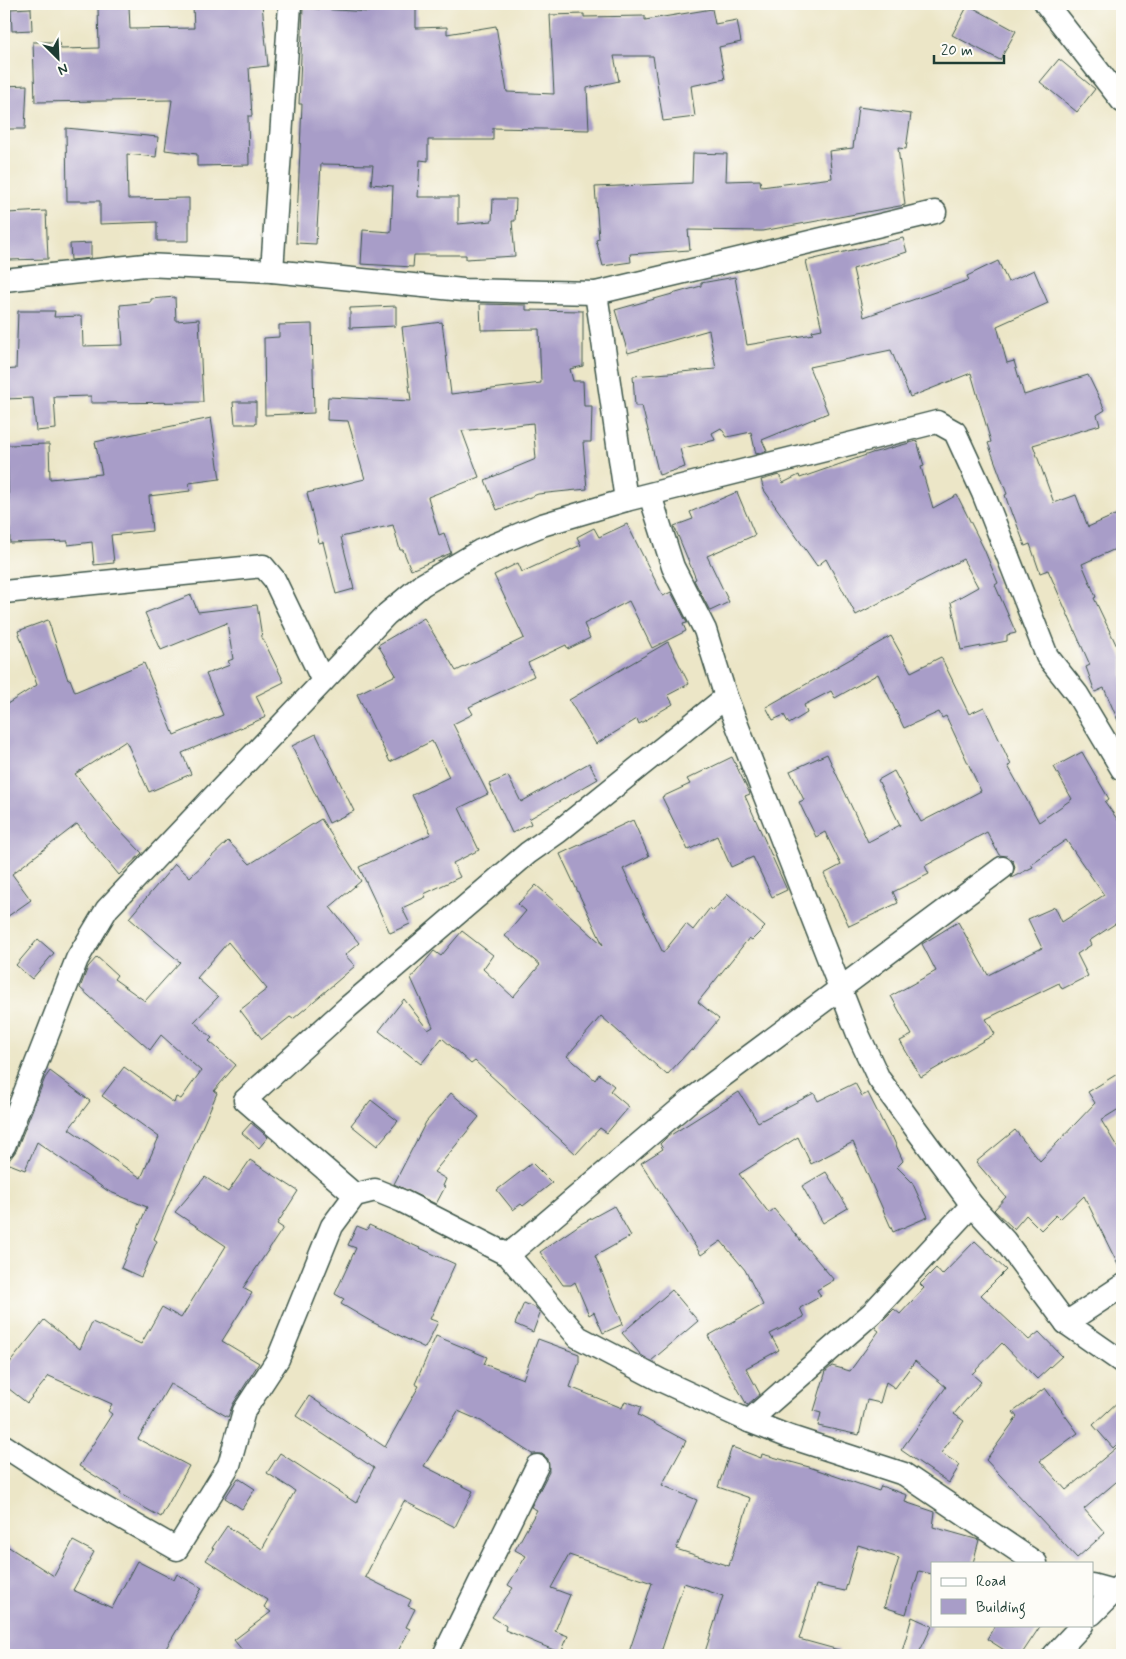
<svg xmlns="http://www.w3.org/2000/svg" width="1126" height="1659" viewBox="0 0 1126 1659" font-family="Mynerve,sans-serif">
<rect width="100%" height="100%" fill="#fdfcf7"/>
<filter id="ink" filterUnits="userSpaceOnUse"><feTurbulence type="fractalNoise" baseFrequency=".02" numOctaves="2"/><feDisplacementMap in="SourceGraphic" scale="10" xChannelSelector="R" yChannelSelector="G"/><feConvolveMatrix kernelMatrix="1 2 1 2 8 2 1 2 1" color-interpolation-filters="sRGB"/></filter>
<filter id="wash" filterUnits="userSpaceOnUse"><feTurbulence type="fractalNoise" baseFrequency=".0096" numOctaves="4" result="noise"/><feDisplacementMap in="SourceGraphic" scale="20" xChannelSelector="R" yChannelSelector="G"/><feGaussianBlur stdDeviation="1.12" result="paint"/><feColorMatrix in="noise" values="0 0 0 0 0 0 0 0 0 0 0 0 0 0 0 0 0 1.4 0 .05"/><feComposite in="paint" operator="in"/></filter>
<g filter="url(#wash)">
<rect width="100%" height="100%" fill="#ece6c7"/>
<g id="blocks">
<g fill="#a89dc8">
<path d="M262 4 268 66 249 68 252 116H248L249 165 197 166V154L165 150 172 100 35 102 33 42H60L61 49 99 48 98 7 129 6 130 29 194 28 193 6Z"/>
<path d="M968 5 1016 31 1000 60 952 35Z"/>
<path d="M370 6H416V28L447 27V34L496 26 507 92 554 94 550 15 584 14V17L645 16V20L712 9 715 24 737 20 741 42 719 47 725 79 691 86 695 117 663 121 653 56H614L619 81 587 88 589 130 493 128V140H428V161L420 160 418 197H458V224L492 221 493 199H516L515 221H512L515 256 466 259V255H414L413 267 361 264 363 230 391 232 393 186 371 184 373 165 321 164 316 244 296 243 302 104H299L303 8 369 12Z"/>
<path d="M31 8 32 30 12 31 11 9Z"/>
<path d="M1059 59 1095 89 1077 112 1040 82Z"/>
<path d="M27 85 25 129H4V86Z"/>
<path d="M858 107 911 114 906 149 898 148 905 205 762 231 688 230 690 250 630 254 631 262 603 266 596 240 599 239 595 187 692 183 693 153 727 154 726 181 760 180 761 187 832 178 829 151 853 148Z"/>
<path d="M66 128 158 137 156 157 127 154 128 199 189 198V241H157V222L100 224V201H67Z"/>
<path d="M46 211 48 259 9 260 7 213Z"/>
<path d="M903 238 907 252 853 269 864 317 969 280 967 276 998 261 1008 282 1034 270 1048 303 997 326 1007 363 1014 361 1024 395 1088 375 1105 410 1097 415 1100 425 1033 445 1054 503 1076 495 1088 527 1122 512V546L1082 564 1096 597 1094 598 1122 657V730L1104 688 1095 692 1086 667 1090 665 1048 570 1040 573 1030 544 1025 546 1013 514 1012 515 1005 495 1007 494 988 443 991 442 971 373 910 397 891 350 809 367 828 413 762 440 767 451 756 454 751 432 727 437 721 428 712 433 715 440 680 449 685 467 659 475 642 406H635L633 376 716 369 709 330 628 353 615 310 701 286V283L735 277 747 345 813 334 812 331 822 329 806 261Z"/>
<path d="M91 243V258L71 260 70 244Z"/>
<path d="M175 297 176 321 199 319 203 402 91 403V396L54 397 56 429 36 431 33 398 4 399V370L16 369 18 311H55L54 317 82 316 83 346 123 345 120 305 151 302V299Z"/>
<path d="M480 304 526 305V310L583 311V366L570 369 573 381H583L584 406H592L591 442H583L587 489 538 494 497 510 485 480 536 459 533 423 462 431 479 477 428 497 439 535 444 533 451 553 411 570 403 550H400L393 525 341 537 354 589 336 594 323 542 319 543 307 493 365 479 348 421 327 420 328 397 411 401 402 327 442 322 451 394 541 383 539 329 481 330Z"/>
<path d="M396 306V326L350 328V308Z"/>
<path d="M312 324 314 413 265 415 264 338 279 337V325Z"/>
<path d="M233 402H256V424H235Z"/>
<path d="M211 418 220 479 189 483 190 491 149 496 152 531 111 535 114 563 94 565 92 542 68 545V541L10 543 7 445 49 444 50 479 102 474 95 442Z"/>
<path d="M917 441 924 466 921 467 933 508 957 495 984 549 998 583 995 585 1016 633 1007 635V641L961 650 951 602 978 587 963 559 856 615 826 559 817 566 764 490 761 480 779 475 783 483 799 475 800 478 872 453Z"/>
<path d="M737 492 755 535 707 556 729 602 710 611 694 580 696 579 674 526 693 519 690 512Z"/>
<path d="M627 524 663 596 671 592 687 623 683 624 686 631 652 648 629 601 584 624 590 638 568 649 566 645 528 663 534 676 469 707 473 714 453 724 488 794 459 808 479 850 453 863 460 877 424 894 426 897 402 908 410 924 390 933 359 867 431 834 412 795 449 777 432 741 390 762 357 694 396 675 378 645 424 618 456 671 524 638 494 575 518 563 522 572 581 545 577 537 594 528 599 537Z"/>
<path d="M191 595 198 612 257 605 262 637 284 682 256 696 266 717 182 753 191 774 149 792 126 741 75 774 115 825 142 853 119 875 77 824 12 874 31 900 4 919V706L37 685 18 631 48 620 68 680 70 679 75 692 144 663 174 735 223 715 206 674 230 665 228 661 233 659 227 623 161 650 145 613Z"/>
<path d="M891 636 911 672 941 657 969 714 984 707 1011 765 1008 766 1039 822 1072 799 1054 767 1082 752 1109 799 1105 802 1122 826V922L1121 920 1089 941 1091 945 1077 954 1088 976 1062 989 1059 983 986 1019 995 1034 921 1077 900 1041 912 1035 891 996 936 971 922 944 958 922 988 975 1042 948 1028 919 1055 907 1062 922 1104 895 1066 840 1031 864 1033 867 1011 878 1015 867 1013 861 1007 856 999 855 987 832 925 866 929 874 893 892 898 903 849 926 824 874 841 865 825 832 816 837 799 802 804 800 790 771 827 754 868 842 900 825 878 780 894 771 921 822 981 791 946 716 942 718 939 712 904 728 878 674 835 698 831 691 804 705 807 713 789 724 784 715 773 720 766 707Z"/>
<path d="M668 642 689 684 668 695 673 704 639 724 637 719 596 744 569 700Z"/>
<path d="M316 734 354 811 329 823 292 746Z"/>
<path d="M732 757 750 794 745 796 787 890 772 897 753 857 731 867 717 836 688 850 662 797 690 784 687 779Z"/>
<path d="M589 763 598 779 529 819 531 824 512 833 489 784 508 776 521 802Z"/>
<path d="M321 819 361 881 330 907 359 943 345 955 355 966 293 1019 290 1017 262 1039 240 1010 267 989 228 942 197 978 218 997 194 1022 212 1038 209 1041 236 1065 214 1091 217 1093 154 1239 157 1241 141 1277 121 1268 147 1207 108 1191 37 1142 25 1170 7 1163 16 1151 45 1078 50 1071 90 1101 69 1129 141 1178 159 1137 102 1096 124 1067 174 1103 176 1097 181 1099 201 1071 161 1035 150 1050 80 988 88 967 97 957 117 975 114 979 145 1001 180 962 129 918 175 864 190 877 228 841 250 864Z"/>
<path d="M633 820 649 856 623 869 663 953 686 924 693 930 710 908 713 911 728 894 765 927 752 940 749 938 698 1002 719 1019 693 1050 691 1049 667 1075 601 1016 567 1056 595 1080 599 1074 614 1086 610 1091 629 1107 607 1133 600 1128 576 1154 475 1061 471 1064 442 1038 421 1064 379 1031 404 999 428 1030 433 1027 411 978 434 951 441 956 462 931 493 955 483 969 513 997 540 965 505 936 526 911 518 904 536 885 603 945 560 854Z"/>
<path d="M38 939 54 953 32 979 16 965Z"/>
<path d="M1122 1071V1107L1101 1120 1122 1155V1273L1084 1196 1060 1219 1056 1215 1041 1230 1026 1215 1014 1229 994 1210 1006 1197 976 1162 1015 1130 1040 1161 1095 1103 1088 1092Z"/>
<path d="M855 1083 862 1096 868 1093 890 1137 892 1136 903 1161 897 1167 912 1182 928 1217 893 1232 853 1142 811 1164 798 1137 739 1174 769 1213 774 1209 834 1280 817 1290 821 1296 800 1308 804 1317 770 1334 779 1350 746 1368 760 1394 747 1405 708 1336 763 1305 745 1270 721 1241 701 1255 641 1163 663 1149 660 1144 666 1138 739 1092 758 1122 814 1093 818 1101Z"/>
<path d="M451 1093 479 1117 434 1172 446 1179 443 1186 445 1187 436 1204 394 1184 426 1122Z"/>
<path d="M371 1100 398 1121 377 1146 351 1125Z"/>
<path d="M251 1123 268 1137 259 1148 242 1133Z"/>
<path d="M250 1160 298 1191 277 1224 283 1228 243 1288 252 1293 222 1341 259 1363 233 1404 228 1417 170 1384 138 1439 189 1466 161 1517 120 1494 121 1492 79 1466 112 1414 108 1411 112 1404 49 1376 27 1403 4 1385V1370L44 1320 80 1349 92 1322 141 1344 162 1307 181 1318 226 1246 175 1212 205 1177 228 1192Z"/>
<path d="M532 1163 552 1183 523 1206 521 1204 513 1210 497 1190Z"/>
<path d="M826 1172 848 1208 823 1223 802 1186Z"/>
<path d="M614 1206 631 1236 595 1256 623 1324 603 1333 594 1312 589 1315 575 1282 571 1285H563L540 1252 579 1225Z"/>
<path d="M369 1225 455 1264 430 1319 438 1322 425 1348 372 1322 341 1304 344 1299 335 1294 356 1248 348 1245 357 1226 367 1230Z"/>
<path d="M975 1241 1006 1270 981 1295 1029 1340 1039 1332 1062 1356 1037 1379 1002 1343 972 1374 981 1382 954 1414 964 1421 941 1453 960 1465 949 1483 901 1450 946 1387 915 1361 895 1388 886 1382 880 1403 867 1400 859 1435 818 1426 821 1413 814 1411 826 1371 832 1366 850 1371 879 1331 875 1328 894 1309 900 1314 924 1288 920 1284 936 1268 942 1275Z"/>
<path d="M672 1290 698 1321 651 1361 641 1355 622 1333Z"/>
<path d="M524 1303 536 1308 540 1313 533 1332 515 1324Z"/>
<path d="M436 1336 487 1357 484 1364 523 1379 538 1339 579 1354V1362L570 1387 622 1408 625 1401 641 1407 638 1415 686 1441 662 1485 697 1500 676 1549 729 1566 750 1498 718 1487 732 1447 761 1458 762 1454 809 1467 879 1491 881 1486 907 1495 905 1502 935 1512 933 1527 979 1540 973 1563H932V1574L919 1571 906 1614 884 1607 899 1558 858 1545 845 1591 816 1585 799 1639 839 1650 838 1655H704L723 1596 684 1583 660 1655H628L652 1583 569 1555 551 1588 570 1595 555 1631 568 1636 561 1653 505 1630 506 1626 492 1617 513 1588 508 1585 526 1556 515 1550 537 1510 531 1507 549 1472 548 1459 542 1454H532L481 1421 458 1411 424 1466 473 1491 455 1527 404 1501 365 1577 411 1600 408 1606 415 1609 406 1627 410 1629 396 1655H246L234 1640 271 1612 264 1607 268 1600 206 1560 214 1549 212 1548 227 1526 262 1549 295 1491 267 1473 280 1453 356 1503 374 1468 296 1416 309 1396 385 1447 419 1386 415 1384Z"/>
<path d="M1045 1388 1078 1433 1040 1461 1066 1490 1122 1443V1477L1084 1509 1105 1533 1077 1558 986 1460 1017 1417 1013 1412Z"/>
<path d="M1122 1398V1439L1113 1448 1093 1425Z"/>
<path d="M238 1478 255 1489 242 1509 225 1498Z"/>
<path d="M73 1541 94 1552 73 1590 112 1608 137 1561 174 1580 177 1574 202 1588 162 1655H14L4 1648V1544L54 1576Z"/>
<path d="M912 1617 932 1626 918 1655H901Z"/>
<path d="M995 1625H1041L1021 1655H1012L987 1639Z"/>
</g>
</g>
</g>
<g filter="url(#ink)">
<use href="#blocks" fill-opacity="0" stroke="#3e564a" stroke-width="1"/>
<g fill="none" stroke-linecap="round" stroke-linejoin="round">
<defs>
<g id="minor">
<path d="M1046 4 1122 101"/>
<path d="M272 271 290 4"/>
<path d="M4 280 145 265 272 271 463 290 596 293 935 212"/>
<path d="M596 293 626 500"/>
<path d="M650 495 673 567 705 630 726 697 858 1034 879 1079 972 1205 1005 1241 1066 1323 1122 1362"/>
<path d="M4 592 263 566 274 579 323 681"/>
<path d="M4 1146 77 959 107 909 387 614 422 585 480 551 542 525 626 500 937 422 955 432 983 493 1047 656 1077 694 1122 769"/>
<path d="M355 1195 245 1100 348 1007 528 853 558 832 726 697"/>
<path d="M508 1255 692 1099 1002 868"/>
<path d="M1066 1323 1122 1286"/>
<path d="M749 1421 872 1313 972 1205"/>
<path d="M4 1446 61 1483 177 1549 229 1465 244 1411 278 1359 332 1226 355 1195 375 1190 402 1201 508 1255 578 1337 660 1380 749 1421 787 1436 904 1474 1036 1563"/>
<path d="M1092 1585 1114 1591"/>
<path d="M1092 1614 1122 1584"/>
<path d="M444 1655 537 1466"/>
<path d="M1054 1655 1082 1625"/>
</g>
</defs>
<use href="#minor" stroke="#3e564a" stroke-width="25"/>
<use href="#minor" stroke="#fff" stroke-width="22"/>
</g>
</g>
<rect width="1126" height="1659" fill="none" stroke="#fdfcf7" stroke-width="20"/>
<rect x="931" y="1562" width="162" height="65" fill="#fdfcf7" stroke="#a4b0a9"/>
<rect x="941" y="1578" width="25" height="8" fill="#ffffff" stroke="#a4b0a9"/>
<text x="976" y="1586" font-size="15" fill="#1f3d34">Road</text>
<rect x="941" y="1599" width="25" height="15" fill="#a89dc8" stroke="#a4b0a9"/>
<text x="976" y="1612" font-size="15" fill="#1f3d34">Building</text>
<g transform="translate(58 58) rotate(156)" stroke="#fdfcf7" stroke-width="4" paint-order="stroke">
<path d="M0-4L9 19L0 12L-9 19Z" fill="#1f3d34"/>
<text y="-8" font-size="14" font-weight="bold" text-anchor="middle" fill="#1f3d34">N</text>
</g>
<path d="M934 55v8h70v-8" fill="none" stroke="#1f3d34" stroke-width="2.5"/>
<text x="941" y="55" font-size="15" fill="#1f3d34" stroke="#fdfcf7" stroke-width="4" paint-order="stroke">20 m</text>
</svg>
